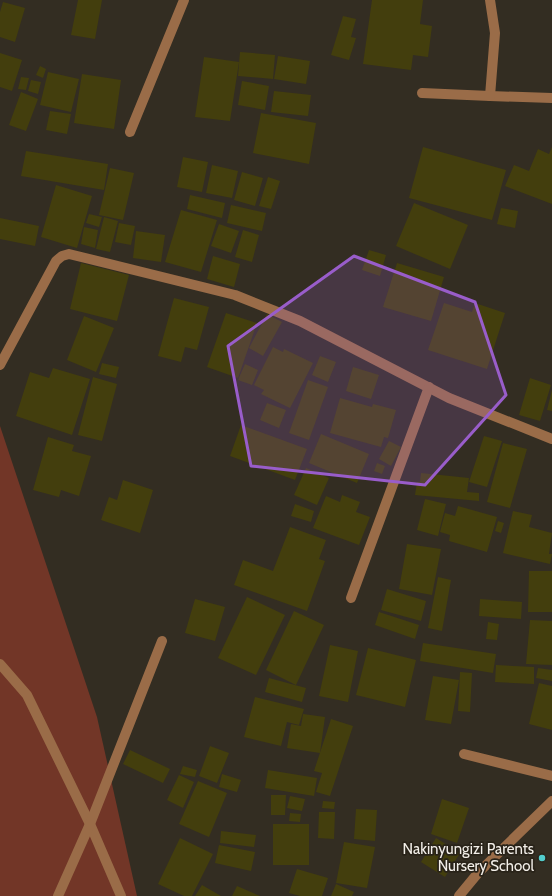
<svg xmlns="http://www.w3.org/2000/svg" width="552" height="896" viewBox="0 0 552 896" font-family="Cabin,sans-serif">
<rect width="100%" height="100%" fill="#332d22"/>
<path fill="#723627" d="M0 426 97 717 137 896H0Z"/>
<g fill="#433e0d">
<path d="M78 0H102L95 39 71 35Z"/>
<path d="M372 0H423L420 24 432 26 428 57 413 55 411 70 363 64Z"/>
<path d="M3 2 25 8 15 42 0 37V12Z"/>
<path d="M343 16 356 19 351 37 356 38 349 60 331 55Z"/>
<path d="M240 52 275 55 273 79 238 76Z"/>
<path d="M0 53 22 60 12 91 0 87Z"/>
<path d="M278 56 310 61 306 84 274 79Z"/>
<path d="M204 57 239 62 230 121 195 117Z"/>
<path d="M40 66 46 69 43 78 36 75Z"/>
<path d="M48 72 79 79 71 112 40 105Z"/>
<path d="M82 74 121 80 114 129 74 123Z"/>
<path d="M21 77 29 78 26 90 18 89Z"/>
<path d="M31 80 41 82 38 94 28 91Z"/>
<path d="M242 81 269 86 265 110 238 105Z"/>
<path d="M274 91 311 95 308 116 271 112Z"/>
<path d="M21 92 38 99 26 131 9 125Z"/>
<path d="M50 111 71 114 67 134 46 130Z"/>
<path d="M261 113 316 123 309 164 253 153Z"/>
<path d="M423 147 506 170 492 220 409 198Z"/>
<path d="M552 147V204L505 186 514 165 529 171 538 149 549 154Z"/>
<path d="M26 151 108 164 104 190 21 176Z"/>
<path d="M183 157 208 162 202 192 177 187Z"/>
<path d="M212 165 238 171 232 198 206 193Z"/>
<path d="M110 168 134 173 123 220 99 215Z"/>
<path d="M242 172 263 178 255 206 234 200Z"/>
<path d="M268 177 280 181 271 209 259 206Z"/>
<path d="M56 185 92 196 77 248 41 237Z"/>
<path d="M190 195 225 203 222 218 187 209Z"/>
<path d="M414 203 468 225 450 269 396 246Z"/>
<path d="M231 205 266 213 262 231 227 223Z"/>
<path d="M501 208 518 211 515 228 497 224Z"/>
<path d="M181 210 217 220 201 272 165 262Z"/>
<path d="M89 214 102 217 99 227 86 223Z"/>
<path d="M104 217 118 221 110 252 96 249Z"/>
<path d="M0 218 39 226 35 246 0 239Z"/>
<path d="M119 223 135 226 131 245 115 242Z"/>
<path d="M219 224 239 231 231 253 211 246Z"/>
<path d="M84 227 98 230 95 248 81 244Z"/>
<path d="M243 230 259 235 252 262 235 257Z"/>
<path d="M136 231 165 235 161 262 133 258Z"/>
<path d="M369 250 386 255 380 276 362 270Z"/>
<path d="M213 256 240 264 234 287 207 279Z"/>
<path d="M81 263 129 275 117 321 70 309Z"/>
<path d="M397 263 444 277 431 321 383 307Z"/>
<path d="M174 298 209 307 197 350 185 347 181 362 158 356Z"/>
<path d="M444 303 472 312 475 303 505 313 487 369 428 350Z"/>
<path d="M226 313 257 323 238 378 207 367Z"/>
<path d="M267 314 282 322 263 356 249 348Z"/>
<path d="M84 316 114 328 96 372 67 360Z"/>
<path d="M273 347 283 352 284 349 313 363 290 408 261 394 264 390 254 385Z"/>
<path d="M320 356 336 362 328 382 312 375Z"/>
<path d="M102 363 119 367 116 378 99 374Z"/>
<path d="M245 364 258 370 252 385 238 380Z"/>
<path d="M353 367 379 375 371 399 346 391Z"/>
<path d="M53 368 90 379 72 435 16 416 30 372 49 378Z"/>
<path d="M93 377 117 384 102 441 78 435Z"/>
<path d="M530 378 551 385 540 421 519 415Z"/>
<path d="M308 380 328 387 309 440 289 433Z"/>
<path d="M552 390V411L547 410Z"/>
<path d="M340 398 372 407 373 404 396 410 388 438 384 437 381 447 330 433Z"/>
<path d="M267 403 286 410 279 428 260 420Z"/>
<path d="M241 425 307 449 295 480 230 456Z"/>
<path d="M321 434 369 454 357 483 309 463Z"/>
<path d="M484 436 502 441 487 487 469 482Z"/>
<path d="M48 437 74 445 72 451 91 456 79 496 61 490 59 497 33 490Z"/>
<path d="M389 441 401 447 391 466 379 459Z"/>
<path d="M503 443 527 449 510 508 487 502Z"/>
<path d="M377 463 385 466 382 474 374 471Z"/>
<path d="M306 468 329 478 317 505 294 495Z"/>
<path d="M421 473 469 478 467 492 479 493V501L415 495 417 482H420Z"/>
<path d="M123 480 153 490 140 533 101 520 109 497 117 500Z"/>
<path d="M342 495 360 502 356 512 370 517 359 545 313 528 326 496 340 502Z"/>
<path d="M425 499 446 504 438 536 417 530Z"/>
<path d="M295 504 314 511 311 522 291 516Z"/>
<path d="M458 506 497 517 487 552 449 541 450 535 440 532 445 513 455 516Z"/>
<path d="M513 511 532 515 529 527 552 533 549 554H552L550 564 503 553Z"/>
<path d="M498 521 504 523 501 533 495 531Z"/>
<path d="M290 527 326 540 319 559 325 561 307 611 234 585 243 560 273 571Z"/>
<path d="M407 544 441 549 432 595 399 589Z"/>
<path d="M529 571H552V612H528Z"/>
<path d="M438 577 451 580 442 631 428 628Z"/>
<path d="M387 589 426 601 421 621 381 610Z"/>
<path d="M247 597 285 615 256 675 218 658Z"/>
<path d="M195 599 225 607 215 641 185 633Z"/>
<path d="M480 599 522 602 521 619 479 616Z"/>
<path d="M294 611 324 625 296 685 266 670Z"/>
<path d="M379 612 419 625 415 639 375 625Z"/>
<path d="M530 620 552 621V665L526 664Z"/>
<path d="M488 622 499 624 497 640 486 639Z"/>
<path d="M423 643 496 654 493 673 420 661Z"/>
<path d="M330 645 358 651 348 702 319 696Z"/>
<path d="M368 648 416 660 405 707 356 695Z"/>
<path d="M496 665 534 667V684L495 682Z"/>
<path d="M538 668 552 670V681L536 678Z"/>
<path d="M460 672 472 673 470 712 458 711Z"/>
<path d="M433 676 459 680 451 724 425 720Z"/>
<path d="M269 678 306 688 302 702 265 692Z"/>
<path d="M539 683 552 686V730L529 724Z"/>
<path d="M255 697 304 709 299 725 287 722 281 746 244 737Z"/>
<path d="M303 714 325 717 320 753 287 748 291 724 301 726Z"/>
<path d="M331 719 353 726 330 796 316 792 322 773 314 771Z"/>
<path d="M210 746 229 753 217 783 199 776Z"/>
<path d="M130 750 170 769 163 783 123 764Z"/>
<path d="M183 766 197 770 195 777 180 774Z"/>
<path d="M268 770 317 778 314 796 265 788Z"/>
<path d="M222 774 241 780 237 792 219 787Z"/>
<path d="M179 775 194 782 183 808 167 800Z"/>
<path d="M198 781 227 793 209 837 179 824Z"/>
<path d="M271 795H286L285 815H271Z"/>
<path d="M290 796 305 799 302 811 287 808Z"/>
<path d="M442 799 469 808 457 843 431 834Z"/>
<path d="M323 801 335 802 334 809 322 808Z"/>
<path d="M356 809 377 810 375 841 354 839Z"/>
<path d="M319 812H335L334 839 318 838Z"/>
<path d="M290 813 301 814 300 822 289 821Z"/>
<rect x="273" y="824" width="36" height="41"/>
<path d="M221 831 256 835 254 847 220 843Z"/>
<path d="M180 838 213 854 192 896H184L158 884Z"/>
<path d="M436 838 460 853 445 877 421 862Z"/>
<path d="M344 842 375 847 367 888 336 883Z"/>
<path d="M219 845 255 852 251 871 215 863Z"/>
<path d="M297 869 328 878 322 896H300L289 893Z"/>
<path d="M336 884 354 892 352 896H331Z"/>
<path d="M202 885 221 896H195Z"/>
<path d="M237 886 260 896H232Z"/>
</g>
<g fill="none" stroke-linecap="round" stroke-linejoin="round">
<g stroke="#9a6c48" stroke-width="10">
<path d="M490 0 495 33 490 96 552 98"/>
<path d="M422 93 490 96"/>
<path d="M130 132 184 0"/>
<path d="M0 365 56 261 62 256 69 254 235 295 300 321 449 398 552 439"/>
<path d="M351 598 429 387"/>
<path d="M0 664 27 695 90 824 121 896"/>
<path d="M464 754 552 776"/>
<path d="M58 896 90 824 162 641"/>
<path d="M459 896 478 873 552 801"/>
</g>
</g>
<path fill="#995dca" fill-opacity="0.2" stroke="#995dca" stroke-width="3" stroke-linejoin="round" d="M354 256 475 302 506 395 425 485 251 466 228 346Z"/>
<circle fill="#52cdcd" stroke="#292319" stroke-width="1.5" cx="542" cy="858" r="4"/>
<g text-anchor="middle" stroke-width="3.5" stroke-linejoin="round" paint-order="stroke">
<g font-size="15" fill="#f3efe9" stroke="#292319" text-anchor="end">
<text x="534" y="854">Nakinyungizi Parents<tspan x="534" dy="17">Nursery School</tspan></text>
</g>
</g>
</svg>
